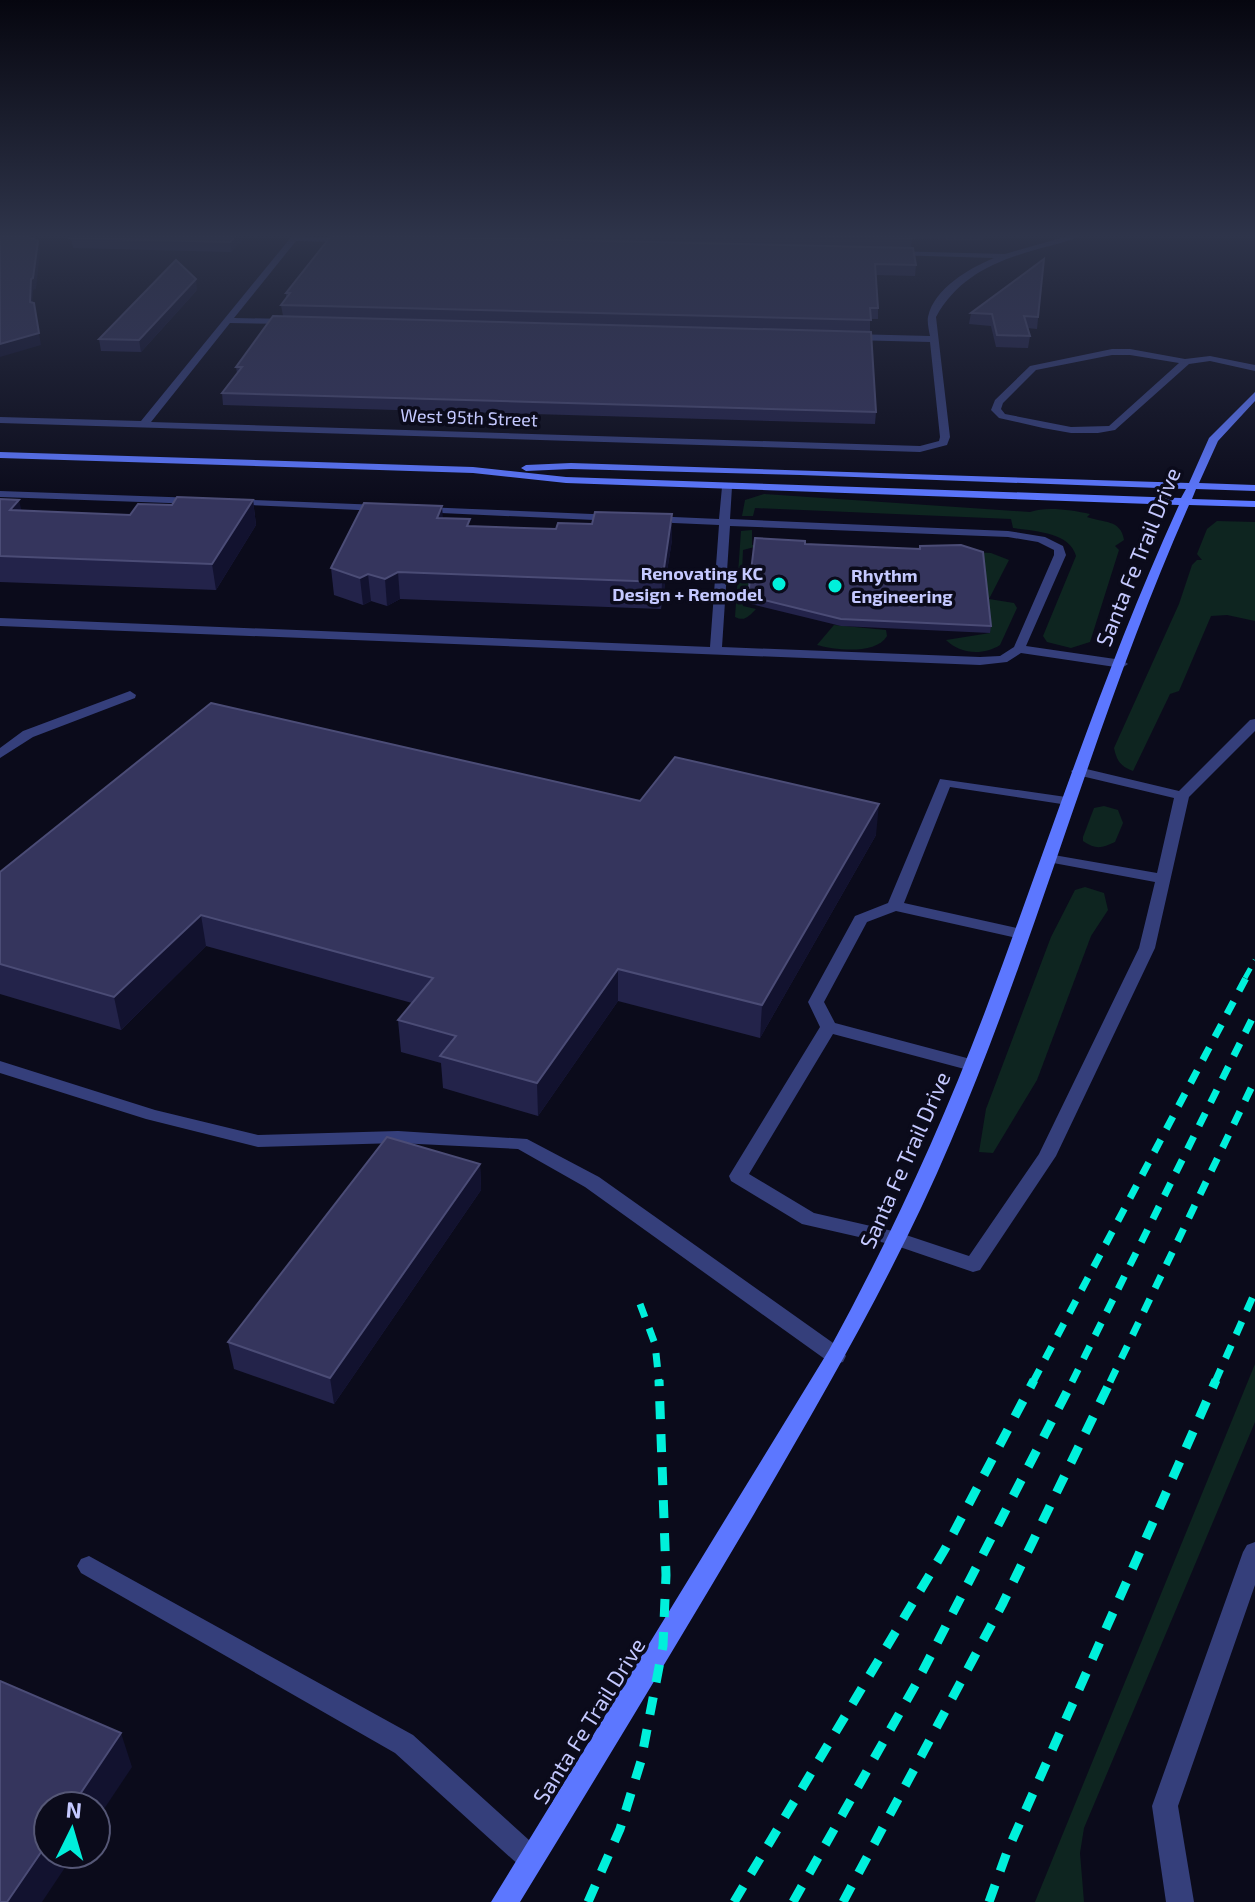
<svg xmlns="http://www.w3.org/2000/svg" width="1255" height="1902" viewBox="0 0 1255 1902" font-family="'Exo 2',sans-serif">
<rect width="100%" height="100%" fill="#0b0b1b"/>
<g fill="#0e2520">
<path d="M764 494 1030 512C1046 506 1072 510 1090 514L1087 517C1103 523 1121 519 1124 540L1115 546 1119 550 1090 642 1071 648 1047 642 1043 636 1076 556C1070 532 1034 531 1013 528L1011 519 755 508 753 516H742L745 500Z"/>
<path d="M1217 521 1255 522V621L1227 615 1211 616 1179 691 1170 694 1133 771C1120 766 1117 761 1114 748L1179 604 1192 565 1197 560H1202L1197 554 1207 529Z"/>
<path d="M752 530V545H762L743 550 742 572 750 574 748 595 741 597 743 606 756 609C749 616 745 622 735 617L741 531Z"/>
<path d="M973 552 991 553 1009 560 989 599 1014 603 1017 608 1000 645C983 656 960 654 946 640L990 633Z"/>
<path d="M834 625 886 630 887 636C876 655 835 650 817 645Z"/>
<path d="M1104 806 1118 810 1123 823 1115 842C1102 848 1096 850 1083 841V837L1094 808Z"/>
<path d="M1085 887 1104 893 1108 910 1091 936 1037 1080 993 1153 979 1152 986 1109 1051 937 1075 890Z"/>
<path d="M1255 1364V1422L1084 1828 1080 1853 1084 1902H1035Z"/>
</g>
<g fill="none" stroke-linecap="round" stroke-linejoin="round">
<g fill="#353f7b" fill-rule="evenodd">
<path d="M1112 349H1130L1185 359 1210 356 1255 365V371L1210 361 1189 364 1115 430 1098 433H1071L1043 428 999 418 991 410 995 400 1030 366ZM1112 355H1130L1179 363 1109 426 1071 427 1005 414 1001 409 1003 403 1036 370Z"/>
<path d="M727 484 732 487 730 519 1008 531 1045 537 1063 546 1066 555 1026 646 1122 660 1128 664 1122 668 1021 653 1007 662 980 665 0 626V618L710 647 719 525 651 522 646 519 651 516 719 519 722 487ZM730 526 1008 537 1038 542 1054 550V555L1014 647 1000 656 980 657 722 647Z"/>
<path d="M0 491 197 498 202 501 197 504 0 497Z"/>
<path d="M232 499 380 505 385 508 380 511 228 504 227 502Z"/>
<path d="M424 507 616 515 621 518 616 521 420 512 419 510Z"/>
<path d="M130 691 136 695 135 698 33 737 0 758V748L23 731Z"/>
<path d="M1255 719V731L1189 797 1155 948 1056 1156 980 1270 973 1272 894 1245 802 1224 731 1181 729 1176 820 1027 808 1002 855 916 888 903 940 779 1073 798 1075 801 1073 804 1068 805 950 787 904 903 1021 929 1029 934 1021 939 896 911 867 922 824 1002 835 1023 978 1061 981 1065 978 1069 972 1071 833 1034 749 1174 814 1213 897 1232 969 1256 1039 1154 1139 948 1155 882 1048 862 1041 858 1048 854 1157 873 1174 798 1073 774 1071 771 1078 767 1179 791 1250 720Z"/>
<path d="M0 1061 155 1110 258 1135 398 1131 527 1139 599 1177 843 1350 846 1356 843 1362 836 1364 829 1362 585 1187 518 1149 398 1143 258 1147 146 1119 0 1073Z"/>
<path d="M1255 1542V1585L1178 1806 1194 1902H1166L1152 1806 1243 1552 1247 1545Z"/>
<path d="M89 1556 413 1735 540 1850 544 1859 540 1868 531 1872 522 1868 395 1753 81 1573 77 1566 81 1559Z"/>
</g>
<path fill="#353f7b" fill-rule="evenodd" d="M292 236 350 238 354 240 350 242 296 241 234 318 288 319 292 322 291 324 230 323 151 422 920 446 939 441 940 437 930 342 851 340 847 337 851 334 930 336C929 331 927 322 928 317 934 288 970 268 994 258L893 255 890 251 1005 254 1068 236H1080C1067 242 1052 245 1038 249 995 261 958 277 936 317L950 437 947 445 920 452 0 423V417L141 421Z"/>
<path fill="#5c77ff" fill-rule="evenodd" d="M1255 392V401L1218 441 1199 483 1255 485V491L1196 489 1192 499 1255 501V507L1189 505C1097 712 1040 933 951 1141 896 1271 825 1392 754 1514 677 1644 599 1773 520 1902H491L829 1350C889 1240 942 1126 986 1009 1049 841 1104 669 1179 505L566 483 473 473 0 458V452L473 467 566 477 1181 498 1186 489 800 475 571 469 526 471 521 468 526 465 571 463 1189 483 1209 438Z"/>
<path stroke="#00f0db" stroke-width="5" stroke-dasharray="11 9" stroke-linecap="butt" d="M1245 978 1255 960"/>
<g stroke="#00f0db" stroke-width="7" stroke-dasharray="14 12" stroke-linecap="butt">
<path d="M640 1304 655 1344 659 1382"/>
<path d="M1033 1382 1247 976"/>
<path d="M1072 1382 1255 1013"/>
<path d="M1110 1382 1255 1080"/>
<path d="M1215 1382 1255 1292"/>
</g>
<g stroke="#00f0db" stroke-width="9" stroke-dasharray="18 15" stroke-linecap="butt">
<path d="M588 1902 620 1829 641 1761 663 1646 666 1575 659 1380"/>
<path d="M734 1902 945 1549 1034 1380"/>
<path d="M793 1902 916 1684 1073 1380"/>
<path d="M843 1902 1002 1605 1111 1380"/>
<path d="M989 1902 1007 1852 1216 1380"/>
</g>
</g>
<g fill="#23234a">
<path d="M246 236 231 252 73 248 71 238Z"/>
<path d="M405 236H984L983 240 912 239 911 248 916 265 915 276 876 275 878 308V319H870V331L876 412 875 424 223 405 222 393 237 373 236 367 283 316 281 305 286 298V293Z"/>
<path d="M1044 259 1037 329 1027 328 1030 336 1028 348 996 347 991 326 969 324 971 313Z"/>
<path d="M197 290 141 352 101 351 99 339Z"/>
<path d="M0 499 22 511 130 515 172 505 253 500 256 525 216 590 0 582Z"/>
<path d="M672 514V540L661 609 400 599 387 606 371 601 363 605 334 595 331 568 443 518 470 526 556 529Z"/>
<path d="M805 544 991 626 990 633 841 626 747 603 748 596Z"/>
<path d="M640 801 876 835 760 1038 618 1001 538 1116 443 1088 441 1063 401 1052 398 1020 412 1003 206 946 121 1030 0 994V872Z"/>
<path d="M480 1164 481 1190 334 1404 234 1369 228 1342Z"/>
</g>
<g fill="#12122f">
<path d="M235 236H246L231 252 230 242Z"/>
<path d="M38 241 40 252 36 289 33 290 32 314 30 302 31 279Z"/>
<path d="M196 279 197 290 141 352 139 340Z"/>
<path d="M34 303 41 345 0 357V344Z"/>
<path d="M19 500 25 525 10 510Z"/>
<path d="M253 500 256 525 216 590 212 564Z"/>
<path d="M442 506 444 531 437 518Z"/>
<path d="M672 514V540L661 609 662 582Z"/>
<path d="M398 572 400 599 387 606 385 579Z"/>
<path d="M368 574 371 601 363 605 360 578Z"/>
<path d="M879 804 876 835 760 1038 762 1005Z"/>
<path d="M201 915 206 946 121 1030 114 997Z"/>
<path d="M618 969V1001L538 1116 537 1083Z"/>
<path d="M480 1164 481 1190 334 1404 330 1378Z"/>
<path d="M121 1733 132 1767 96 1821V1806H72Z"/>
<path d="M48 1842V1854H74L42 1902H7Z"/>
</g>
<g fill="#35355d" stroke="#4b4c76" stroke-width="2">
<path d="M0 236H27L38 241 33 278 31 279 30 302 34 303 39 333 0 344Z"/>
<path d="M74 236H235L230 242 71 238Z"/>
<path d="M331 236H392L913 248 916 265 875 264 878 308H870L871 320 281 305 290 293H286Z"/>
<path d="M821 236H912V238Z"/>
<path d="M1044 259 1038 317 1024 316 1030 336 997 335 992 314 971 313Z"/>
<path d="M176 260 196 279 139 340 99 339Z"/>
<path d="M273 316 871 332 876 412 222 393 242 367H236Z"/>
<path d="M177 497 253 500 212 564 0 556V499L19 500 10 510 130 515 138 504 172 505Z"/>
<path d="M364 503 442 506 437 518 470 519 467 526 556 529 558 523 592 524 595 512 672 514 662 582 398 572 385 579 368 574 360 578 331 568Z"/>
<path d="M755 538 805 541V544L920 549V546L961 545 983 552 991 626 841 619 748 596Z"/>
<path d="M211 703 640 801 675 757 879 804 762 1005 618 969 537 1083 440 1056 456 1036 398 1020 433 978 201 915 114 997 0 964V872Z"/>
<path d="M387 1137 480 1164 330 1378 228 1342Z"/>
<path d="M0 1681 121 1733 72 1806H48V1842L7 1902H0Z"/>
</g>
<linearGradient id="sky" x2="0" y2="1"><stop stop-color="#06060f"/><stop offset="0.47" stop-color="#2e344a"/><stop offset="1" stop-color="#2e344a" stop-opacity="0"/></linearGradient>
<rect width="1255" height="502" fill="url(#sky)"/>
<g fill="#00f0db" stroke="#0b0b1b" stroke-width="3">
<circle cx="779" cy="584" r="8"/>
<circle cx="835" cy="586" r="8"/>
</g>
<g text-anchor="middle" stroke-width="7" stroke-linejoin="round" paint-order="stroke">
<g font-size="18" fill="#c5c9ff" stroke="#0b0b1b">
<text transform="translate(469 418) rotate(2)" y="6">West 95th Street</text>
</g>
<g font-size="18" font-weight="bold" fill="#c5c9ff" stroke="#0b0b1b" text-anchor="end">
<text x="763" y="580">Renovating KC<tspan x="763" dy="21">Design + Remodel</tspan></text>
<text x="851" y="582" text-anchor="start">Rhythm<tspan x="851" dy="21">Engineering</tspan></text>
</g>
<g font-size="22" fill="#c5c9ff" stroke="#0b0b1b">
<text transform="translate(1138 557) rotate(-68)" y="8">Santa Fe Trail Drive</text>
<text transform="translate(905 1160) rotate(-66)" y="8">Santa Fe Trail Drive</text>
<text transform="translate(589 1721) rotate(-58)" y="8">Santa Fe Trail Drive</text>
</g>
</g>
<g transform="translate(72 1830) rotate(5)"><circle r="38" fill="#0b0b1b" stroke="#555776" stroke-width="2"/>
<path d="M0-6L14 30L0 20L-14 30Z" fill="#00f0db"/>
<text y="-12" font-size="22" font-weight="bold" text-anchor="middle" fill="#c5c9ff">N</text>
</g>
</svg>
